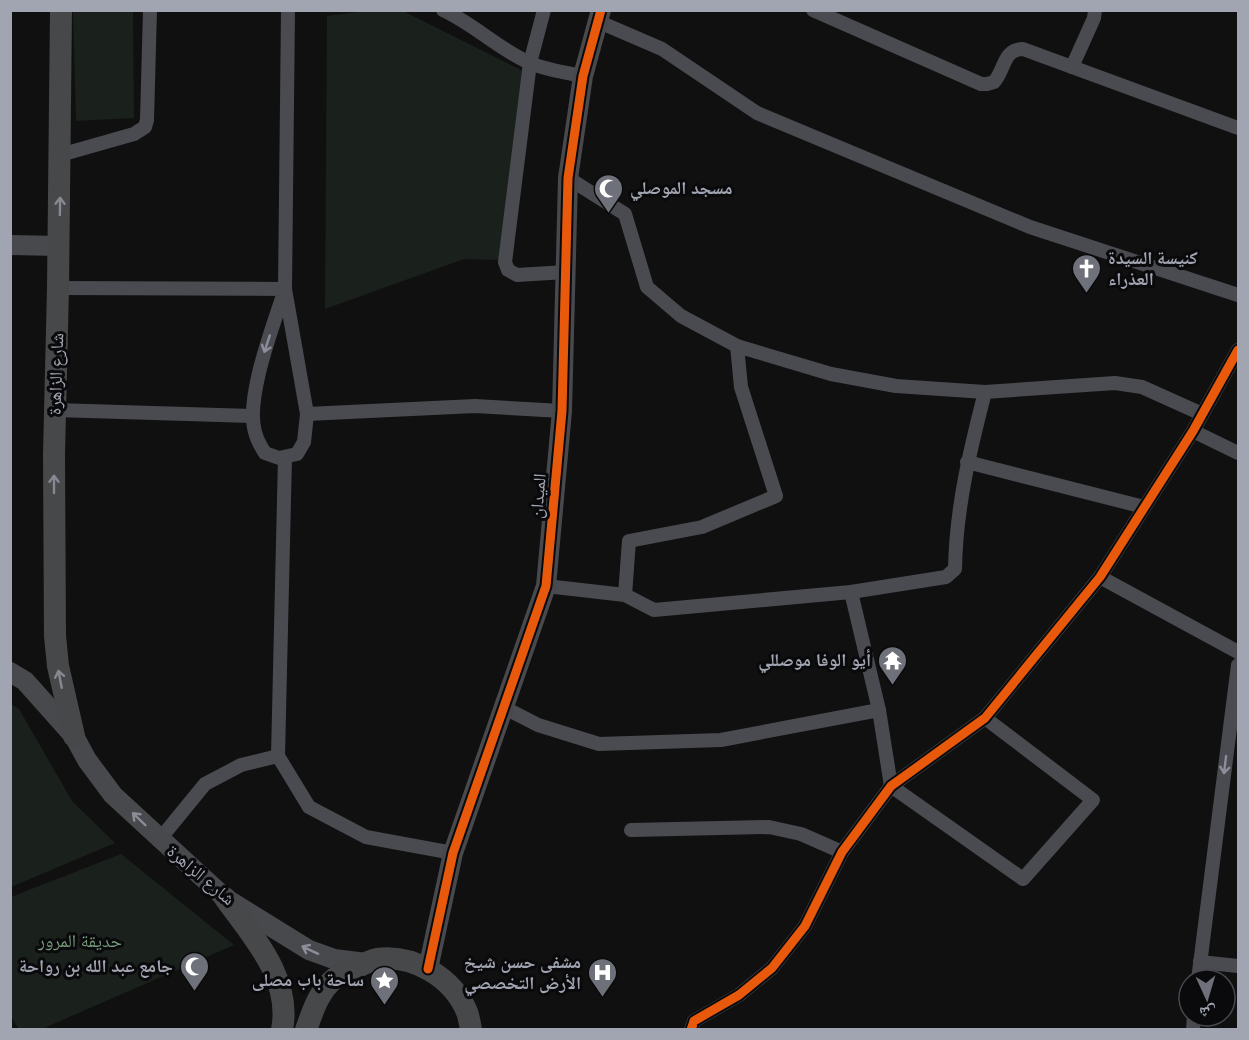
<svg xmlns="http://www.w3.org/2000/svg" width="1249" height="1040" viewBox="0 0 1249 1040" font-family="'Space Grotesk','Noto Naskh Arabic',sans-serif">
<rect width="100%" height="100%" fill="#101010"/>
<g fill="#1a201b">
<path d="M73 11H133L134 118 76 121Z"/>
<path d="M367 11H403L523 71 501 260 464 259 325 309 327 16Z"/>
<path d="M11 704 19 709 72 801 115 843 11 887Z"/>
<path d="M121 854 234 945 42 1029H19L11 1017V897Z"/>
</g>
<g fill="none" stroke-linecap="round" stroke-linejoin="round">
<g stroke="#4a4b50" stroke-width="14">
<path d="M443 10C474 24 497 48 528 62 544 70 565 72 583 76"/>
<path d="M544 10 530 63 505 262 508 270 517 275 566 272"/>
<path d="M813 10 981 84H987L994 82C1005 70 1003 49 1023 49L1238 128"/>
<path d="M597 21 662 49 757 113 1030 227 1238 295"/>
<path d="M1072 67 1094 18 1095 10"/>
<path d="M60 155 134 134 145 127 147 120 150 10"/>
<path d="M568 178 625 214 647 287 681 316 737 346 831 374 896 386 985 392 1115 383 1142 387 1202 414"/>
<path d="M58 288 285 289C274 324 245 397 255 432 257 440 261 447 265 453L279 458 297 454 304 442 307 414 285 289 288 10"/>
<path d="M55 410 252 416"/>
<path d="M307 414 475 406 562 411"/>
<path d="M1193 431 1238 453"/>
<path d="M285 457 278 756 309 807 366 837 453 853"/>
<path d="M967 462 1144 507"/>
<path d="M1100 577 1238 652"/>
<path d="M546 586 625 595 654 610 851 592 946 577 955 569C956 508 970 450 985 392"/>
<path d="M851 592 879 710 891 786 1023 879 1093 800 985 718"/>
<path d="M625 595 629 541 702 527 776 496 741 387 737 346"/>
<path d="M505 708 538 725 599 744 721 740 879 710"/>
<path d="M631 830 769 827 801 834 842 852"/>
<path d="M160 839 205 784 241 765 278 756"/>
<path d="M1200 962 1238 966"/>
<path d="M1198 980 1238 665"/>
<path d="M691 1030 694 1021 739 995 772 968 805 926 842 852 891 786 985 718 1100 577 1193 431 1238 350"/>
<path d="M1193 1030 1194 1016"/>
</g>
<g stroke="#48494d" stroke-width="20">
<path d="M10 245 59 246"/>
<path d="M10 672 25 681 74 736 87 760 113 795 225 898 309 950 334 959 366 963"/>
<path d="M428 969 453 853 546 586 562 411 568 178 583 76 601 10"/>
</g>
<g stroke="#47484a" stroke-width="22">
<path d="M61 10 58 288 54 455 55 636 58 666 74 736"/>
<path d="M225 898C253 937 292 978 282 1030"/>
<path d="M306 1030C313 1010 319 991 335 978 340 974 347 972 352 970 360 966 368 961 377 959 414 954 453 978 467 1012 469 1017 470 1024 471 1030"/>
</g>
<defs>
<g id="cycleway">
<path d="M428 969 453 853 546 586 562 411 568 178 583 76 601 10"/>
<path d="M691 1030 694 1021 739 995 772 968 805 926 842 852 891 786 985 718 1100 577 1193 431 1238 350"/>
</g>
</defs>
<use href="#cycleway" stroke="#0a0a0c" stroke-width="13"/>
<use href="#cycleway" stroke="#e8590c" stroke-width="9"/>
</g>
<defs><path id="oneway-shaft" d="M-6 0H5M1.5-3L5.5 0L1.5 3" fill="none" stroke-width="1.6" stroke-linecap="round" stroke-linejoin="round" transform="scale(1.5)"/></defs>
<g stroke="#868992">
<use href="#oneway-shaft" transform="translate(60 206) rotate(-89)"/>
<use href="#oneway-shaft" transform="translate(54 484) rotate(-90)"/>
<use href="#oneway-shaft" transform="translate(60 679) rotate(-101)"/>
</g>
<g stroke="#8b8e99">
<use href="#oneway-shaft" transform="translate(267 344) rotate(108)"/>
<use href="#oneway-shaft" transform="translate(1225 765) rotate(97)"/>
</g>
<g stroke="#8b8e98">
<use href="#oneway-shaft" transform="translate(139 819) rotate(-136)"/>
<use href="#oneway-shaft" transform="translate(310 950) rotate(-155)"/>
</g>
<defs>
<symbol id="mosque-pin" viewBox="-11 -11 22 30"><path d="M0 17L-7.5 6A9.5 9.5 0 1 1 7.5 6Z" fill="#6e7179" stroke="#0a0a0c"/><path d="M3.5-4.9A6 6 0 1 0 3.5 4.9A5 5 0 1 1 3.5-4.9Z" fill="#fff"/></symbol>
<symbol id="church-pin" viewBox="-11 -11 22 30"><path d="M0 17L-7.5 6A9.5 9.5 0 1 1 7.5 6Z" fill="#6e7179" stroke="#0a0a0c"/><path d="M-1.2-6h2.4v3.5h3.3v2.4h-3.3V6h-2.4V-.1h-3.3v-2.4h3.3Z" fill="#fff"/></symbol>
<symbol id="temple-pin" viewBox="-11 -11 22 30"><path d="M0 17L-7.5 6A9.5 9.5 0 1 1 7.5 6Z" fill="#6e7179" stroke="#0a0a0c"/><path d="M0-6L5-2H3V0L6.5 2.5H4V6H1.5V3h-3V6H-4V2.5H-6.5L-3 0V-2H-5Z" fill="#fff"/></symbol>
<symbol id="hospital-pin" viewBox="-11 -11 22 30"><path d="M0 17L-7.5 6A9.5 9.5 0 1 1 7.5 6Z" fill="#6e7179" stroke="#0a0a0c"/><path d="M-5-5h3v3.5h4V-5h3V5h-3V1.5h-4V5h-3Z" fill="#fff"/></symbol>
<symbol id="sight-pin" viewBox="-11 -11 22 30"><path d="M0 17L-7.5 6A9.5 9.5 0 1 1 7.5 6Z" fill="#6e7179" stroke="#0a0a0c"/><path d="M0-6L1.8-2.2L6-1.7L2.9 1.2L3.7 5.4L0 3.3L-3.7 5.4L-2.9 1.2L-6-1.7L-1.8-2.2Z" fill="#fff"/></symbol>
</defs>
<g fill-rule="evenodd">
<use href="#mosque-pin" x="592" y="172" width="33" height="45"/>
<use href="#church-pin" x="1070" y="252" width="33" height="45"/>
<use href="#temple-pin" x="876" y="644" width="33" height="45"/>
<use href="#mosque-pin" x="178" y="950" width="33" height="45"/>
<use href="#hospital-pin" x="586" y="956" width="33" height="45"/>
<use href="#sight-pin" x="368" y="964" width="33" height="45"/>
</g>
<g text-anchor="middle" stroke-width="6" stroke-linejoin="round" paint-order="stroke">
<g font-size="18" font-weight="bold" fill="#a1a5b1" stroke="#0a0a0c" text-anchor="end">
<text x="630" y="194" text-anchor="start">مسجد الموصلي</text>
<text x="1108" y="264" text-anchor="start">كنيسة السيدة<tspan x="1108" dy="21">العذراء</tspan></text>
<text x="871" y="666">أيو الوفا موصللي</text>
<text x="581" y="968">مشفى حسن شيخ<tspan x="581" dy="21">الأرض التخصصي</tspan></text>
<text x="173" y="972">جامع عبد الله بن رواحة</text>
<text x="364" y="986">ساحة باب مصلى</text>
</g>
<g font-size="18" fill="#a1a5b1" stroke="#0a0a0c">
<text transform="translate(56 374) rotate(-88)" y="6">شارع الزاهرة</text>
<text transform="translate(538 496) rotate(-85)" y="6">الميدان</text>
<text transform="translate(201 875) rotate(40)" y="6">شارع الزاهرة</text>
</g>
<g font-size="18" fill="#789b7c" stroke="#0a0a0c">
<text x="80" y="947">حديقة المرور</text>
</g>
</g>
<rect width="1249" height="1040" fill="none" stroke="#a1a5b1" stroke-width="24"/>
<g transform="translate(1207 998) rotate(176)"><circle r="28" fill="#0a0a0c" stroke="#46484e" stroke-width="1.5"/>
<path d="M0-4.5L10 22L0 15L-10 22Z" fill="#6e7179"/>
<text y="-9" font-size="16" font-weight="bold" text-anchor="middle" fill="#a1a5b1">ش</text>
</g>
</svg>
